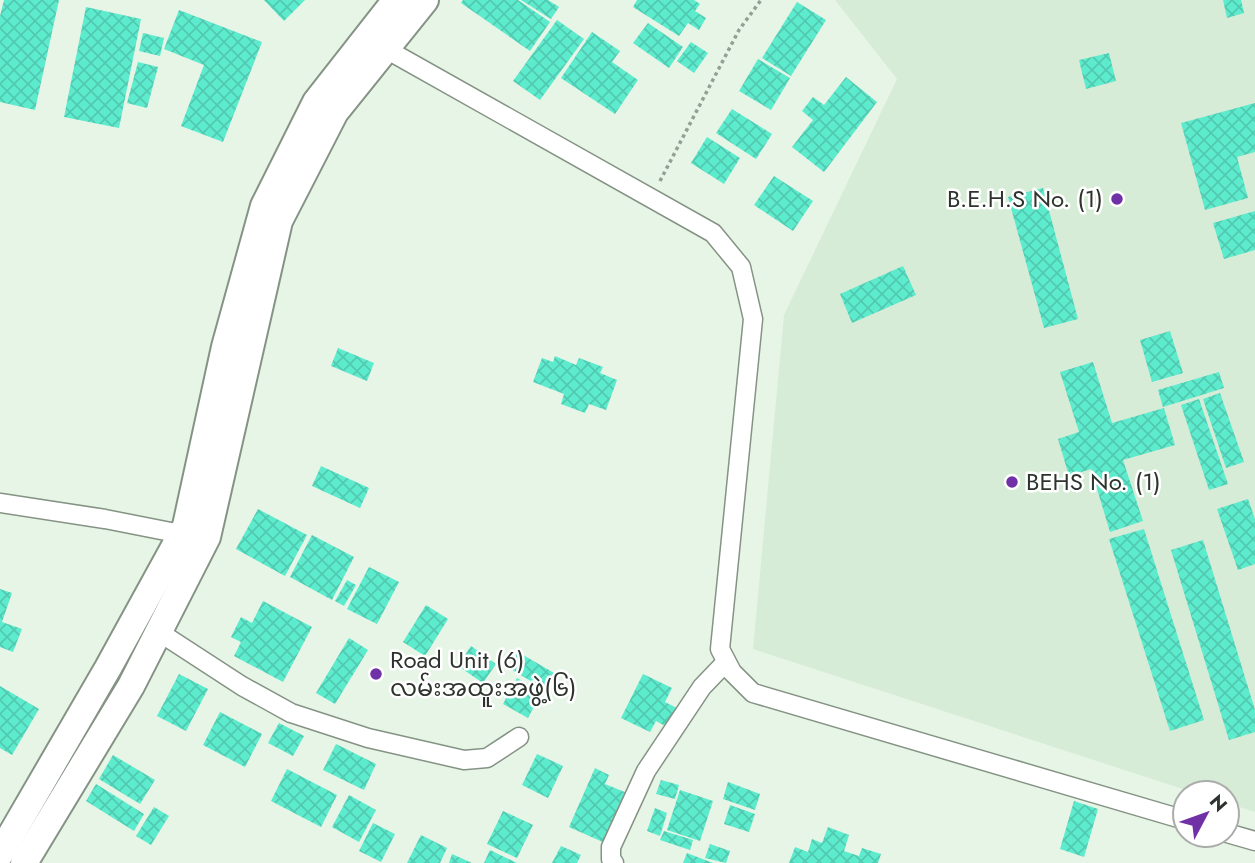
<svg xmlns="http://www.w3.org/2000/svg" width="1255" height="863" viewBox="0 0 1255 863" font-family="Jost,'Noto Sans Myanmar',sans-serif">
<defs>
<pattern id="building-cross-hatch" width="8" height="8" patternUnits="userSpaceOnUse" patternTransform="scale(1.75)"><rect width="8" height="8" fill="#5debce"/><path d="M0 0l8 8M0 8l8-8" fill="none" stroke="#51cab1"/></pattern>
</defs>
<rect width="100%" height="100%" fill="#e6f5e6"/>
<path fill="#d7ecd7" d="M835 0H1255V812L1227 803V793H1195L753 649 784 315 897 79Z"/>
<g fill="url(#building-cross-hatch)">
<path d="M4 0H59L35 110 0 102V16Z"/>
<path d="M264 0H305L284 21Z"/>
<path d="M463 0H518L550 22 530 51 461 3Z"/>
<path d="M521 0H548L559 7 551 19Z"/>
<path d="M637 0H694L700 4 695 11 706 18 699 30 688 23 679 36 633 7Z"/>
<path d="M1223 0H1241L1244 13 1227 18Z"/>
<path d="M797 2 826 20 791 76 762 58Z"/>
<path d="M86 7 141 19 119 128 64 117Z"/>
<path d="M179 10 262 42 223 142 181 126 204 65 164 49Z"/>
<path d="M557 20 584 39 540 100 513 81Z"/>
<path d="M648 23 683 47 669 68 633 43Z"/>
<path d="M592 32 620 51 612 62 638 80 615 114 561 78Z"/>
<path d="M143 33 164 38 160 56 139 51Z"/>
<path d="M691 42 708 53 694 73 677 61Z"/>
<path d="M1109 53 1116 81 1086 89 1079 60Z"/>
<path d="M758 59 790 78 771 110 739 91Z"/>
<path d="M138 62 158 67 147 108 127 103Z"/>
<path d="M846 77 877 102 824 172 792 147 813 120 802 111 813 97 824 105Z"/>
<path d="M1255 103V152L1237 157 1248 198 1205 210 1181 123Z"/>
<path d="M732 109 772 134 756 159 716 133Z"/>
<path d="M707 137 740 158 724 184 691 163Z"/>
<path d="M774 176 813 201 793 231 754 205Z"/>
<path d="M1043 188 1078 319 1044 328 1008 197Z"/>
<path d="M1255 211V250L1224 259 1213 223Z"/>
<path d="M903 266 916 295 852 323 840 294Z"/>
<path d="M1170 331 1183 373 1152 382 1140 340Z"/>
<path d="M338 348 374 363 367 381 331 366Z"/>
<path d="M555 356 576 365 579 358 603 367 600 373 617 380 606 410 589 404 585 413 561 404 564 394 533 382 542 358 553 362Z"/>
<path d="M1093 362 1112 423 1164 408 1175 445 1123 460 1143 521 1110 532 1091 469 1069 476 1058 439 1079 432 1060 372Z"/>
<path d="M1219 372 1224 388 1163 407 1158 390Z"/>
<path d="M1220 393 1244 462 1226 468 1203 399Z"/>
<path d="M1199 399 1228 484 1209 490 1181 405Z"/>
<path d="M321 466 369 488 360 508 312 486Z"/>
<path d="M1248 499 1255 519V564L1238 570 1217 509Z"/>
<path d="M258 509 307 535 285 576 236 549Z"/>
<path d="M1144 529 1204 720 1170 731 1109 539Z"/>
<path d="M312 535 354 557 332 600 290 577Z"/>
<path d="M1203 540 1255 710V732L1229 740 1171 550Z"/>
<path d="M369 567 399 582 377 624 347 609Z"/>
<path d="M347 580 356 585 344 606 335 601Z"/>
<path d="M0 589 12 593 2 622 22 629 13 652 0 647Z"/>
<path d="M263 601 312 627 283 682 234 656 241 642 231 637 241 617 252 623Z"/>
<path d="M426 605 448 619 425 656 403 642Z"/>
<path d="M349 638 368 650 335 704 316 693Z"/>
<path d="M471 646 496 664 483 683 458 666Z"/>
<path d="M518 652 554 673 544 689 509 668Z"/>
<path d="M179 674 208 689 186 731 157 716Z"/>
<path d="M643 674 672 688 665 702 677 708 667 727 656 721 650 732 621 718Z"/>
<path d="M517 678 542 692 528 718 503 704Z"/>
<path d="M0 686 39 709 12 755 0 748Z"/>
<path d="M220 712 262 734 245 767 203 745Z"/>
<path d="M279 723 304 736 293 756 268 743Z"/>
<path d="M336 744 376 764 364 790 323 770Z"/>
<path d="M537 754 563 766 548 798 522 785Z"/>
<path d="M113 755 155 780 140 804 99 779Z"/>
<path d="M595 768 609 775 605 784 627 793 605 843 569 827Z"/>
<path d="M287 769 337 795 321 827 271 801Z"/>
<path d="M661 780 679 785 675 799 656 794Z"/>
<path d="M728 782 760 794 755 810 723 799Z"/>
<path d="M96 784 144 814 134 831 86 801Z"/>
<path d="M680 790 713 801 700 841 667 830Z"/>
<path d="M349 795 376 810 359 842 332 827Z"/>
<path d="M1074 801 1098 809 1084 857 1060 849Z"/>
<path d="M730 805 755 814 749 832 724 824Z"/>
<path d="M154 807 169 816 151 845 136 836Z"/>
<path d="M655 808 667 813 660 836 647 831Z"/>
<path d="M503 811 533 825 517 858 487 844Z"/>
<path d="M373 823 395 834 381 862 359 851Z"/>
<path d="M828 827 849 835 844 851 859 856 862 848 881 854 878 863H789L795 847 808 852 812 839 822 843Z"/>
<path d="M664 831 693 840 690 850 660 840Z"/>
<path d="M421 835 447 848 440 863H407Z"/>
<path d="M710 844 730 851 726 863 705 858Z"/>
<path d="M561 846 581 855 577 863H552Z"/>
<path d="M490 850 517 863H484Z"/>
<path d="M687 853 713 863H683Z"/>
<path d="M452 854 472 863H449Z"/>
</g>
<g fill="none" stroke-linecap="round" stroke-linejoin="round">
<defs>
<g id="street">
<path d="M377 44 713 233 741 267 753 319 720 649 732 672 753 693 1185 820"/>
<path d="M0 503 105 519 181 534 189 538"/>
<path d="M159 632 242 686 291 713 368 738 464 760 487 758 519 737"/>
<path d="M1227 833 1255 841"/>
<path d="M614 863 611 859V847L646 771 702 687 726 662"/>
</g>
<g id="secondary">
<path d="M0 854 108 668 186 526 225 347 264 206 316 102 396 0"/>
<path d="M24 863 131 686 207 537 279 221 335 112 425 0"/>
</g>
</defs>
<use href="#street" stroke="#859385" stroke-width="21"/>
<use href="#secondary" stroke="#859385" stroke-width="30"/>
<path stroke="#949f94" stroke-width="3.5" stroke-dasharray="3.5 3.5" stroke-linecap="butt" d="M660 181 739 30 761 0"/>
<use href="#street" stroke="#fff" stroke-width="18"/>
<use href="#secondary" stroke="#fff" stroke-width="26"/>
</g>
<g fill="#7031a6" stroke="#fff" stroke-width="2.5">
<circle cx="1117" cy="199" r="7"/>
<circle cx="1012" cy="482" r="7"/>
<circle cx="376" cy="674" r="7"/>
</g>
<g text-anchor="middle" stroke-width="5" stroke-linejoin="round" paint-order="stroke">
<g font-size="24" fill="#2d332d" stroke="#fff" text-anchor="start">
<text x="1103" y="207" text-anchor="end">B.E.H.S No. (1)</text>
<text x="1026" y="490">BEHS No. (1)</text>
<text x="390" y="668">Road Unit (6)<tspan x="390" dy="28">လမ်းအထူးအဖွဲ့(၆)</tspan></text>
</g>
</g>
<g transform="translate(1206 814) rotate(49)"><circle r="33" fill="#ffffff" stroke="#abadab" stroke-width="2"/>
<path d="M0-5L12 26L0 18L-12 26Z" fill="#7031a6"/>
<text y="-10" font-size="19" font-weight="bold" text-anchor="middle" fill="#2d332d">N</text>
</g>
</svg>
